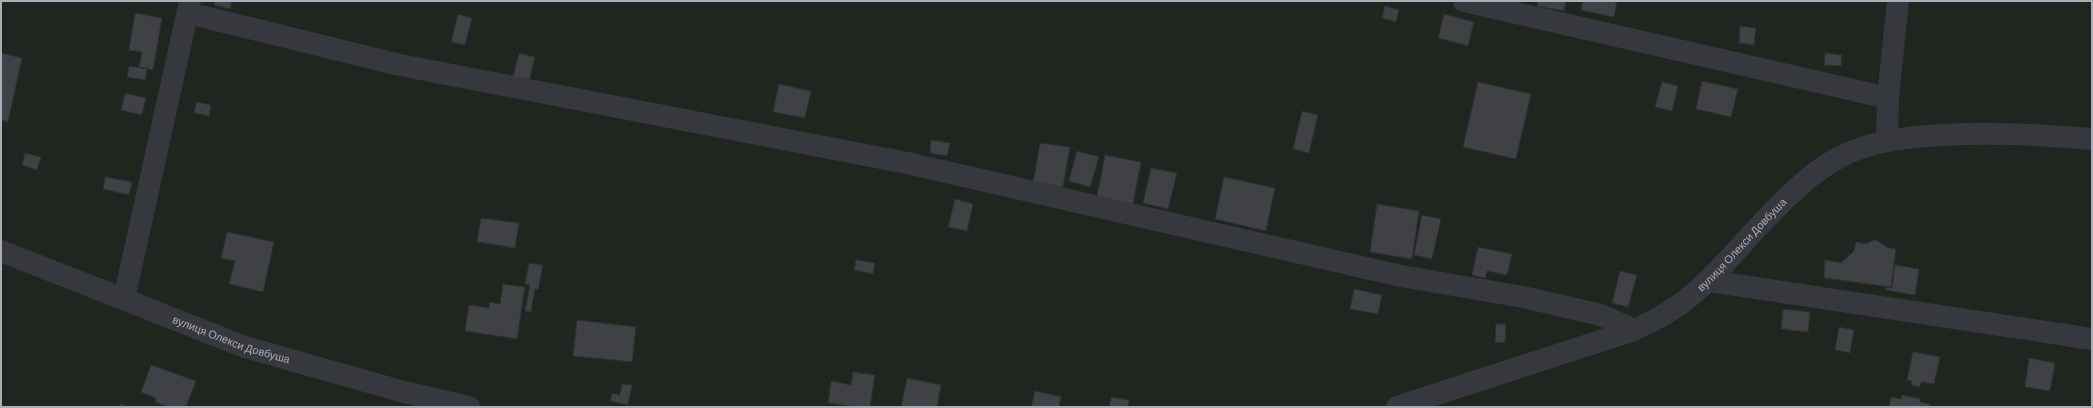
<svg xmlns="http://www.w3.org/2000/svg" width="2093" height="408" viewBox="0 0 2093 408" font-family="Barlow,sans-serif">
<rect width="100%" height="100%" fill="#161618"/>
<rect fill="#1e261f" x="1" y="1" width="2091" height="406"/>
<g fill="#404145" stroke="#303034">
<path d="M215 1H232L230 9 214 5Z"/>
<path d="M1538 1H1566L1564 11 1537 6Z"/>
<path d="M1583 1H1617L1614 17 1581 10Z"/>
<path d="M1385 6 1399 10 1396 22 1382 18Z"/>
<path d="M135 13 162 18 153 70 139 67 142 52 129 50Z"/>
<path d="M458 14 472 18 465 45 451 42Z"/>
<path d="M1444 14 1474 22 1468 46 1438 38Z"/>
<path d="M1740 26 1756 28 1754 45 1739 43Z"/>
<path d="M1 53 22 58 8 122 1 120Z"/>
<path d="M519 53 535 57 529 81 513 77Z"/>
<path d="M1825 53 1842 55 1841 66 1824 65Z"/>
<path d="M129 66 147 69 145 80 127 77Z"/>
<path d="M1702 81 1738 89 1731 117 1696 109Z"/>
<path d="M1478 82 1531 94 1516 159 1463 147Z"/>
<path d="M1662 82 1678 86 1672 111 1655 107Z"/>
<path d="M779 84 811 91 805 118 773 112Z"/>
<path d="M125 93 146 98 142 115 121 110Z"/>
<path d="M196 102 211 105 209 116 194 113Z"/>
<path d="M1302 111 1318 115 1309 153 1293 149Z"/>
<path d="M931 140 950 143 947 156 930 153Z"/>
<path d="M1040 143 1070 147 1063 187 1033 183Z"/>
<path d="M1077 151 1099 157 1090 187 1069 181Z"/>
<path d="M25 153 41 157 37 170 22 165Z"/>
<path d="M1105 155 1141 162 1133 204 1097 197Z"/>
<path d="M1151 168 1177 173 1168 209 1143 203Z"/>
<path d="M105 177 132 182 129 195 103 189Z"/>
<path d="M1224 177 1275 188 1266 231 1215 219Z"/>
<path d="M955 199 973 204 967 231 948 227Z"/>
<path d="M1377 204 1419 211 1412 259 1370 252Z"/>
<path d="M1422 215 1441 219 1432 259 1414 255Z"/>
<path d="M481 218 519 223 515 248 477 242Z"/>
<path d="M227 232 274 242 263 292 229 284 235 261 221 258Z"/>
<path d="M1873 240 1878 241 1886 247 1896 249 1891 287 1824 278 1825 260 1841 263 1854 251 1856 242 1866 244Z"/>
<path d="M1478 247 1512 254 1507 275 1487 271 1485 278 1472 275Z"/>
<path d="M856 260 875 263 873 274 854 270Z"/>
<path d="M529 263 543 265 538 290 535 289 531 312 525 311 530 285 525 284Z"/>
<path d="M1895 265 1919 269 1915 295 1886 290V287L1892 288Z"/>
<path d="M1620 271 1637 275 1628 307 1612 303Z"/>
<path d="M503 284 525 287 517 339 465 331 469 305 489 308 490 302 500 304Z"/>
<path d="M1354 289 1382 295 1378 314 1350 309Z"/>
<path d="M1783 309 1810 312 1808 332 1781 329Z"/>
<path d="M577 320 636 327 632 362 573 356Z"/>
<path d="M1496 324H1506L1505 343 1495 342Z"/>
<path d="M1839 327 1854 330 1850 353 1835 350Z"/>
<path d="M1913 352 1940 357 1934 384 1921 382 1920 387 1911 385 1912 381 1907 380Z"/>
<path d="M2029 358 2055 363 2050 391 2025 387Z"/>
<path d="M151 365 196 381 186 407H168L155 402 156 398 141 392Z"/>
<path d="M853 372 875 375 870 407H856L828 403 831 381 851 385Z"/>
<path d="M907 378 941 385 937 407H901Z"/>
<path d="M622 384 632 385 628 405 610 401 612 393 620 395Z"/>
<path d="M1035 391 1061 397 1059 407H1031Z"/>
<path d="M1902 395 1921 399 1920 402 1930 404 1929 407H1889L1891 397 1901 399Z"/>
<path d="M1111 397 1129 400 1128 407H1109Z"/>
<path d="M121 404 129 407H120Z"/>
</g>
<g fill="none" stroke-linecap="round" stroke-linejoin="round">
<g stroke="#37383d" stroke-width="22">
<path d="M1464 1 1888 98"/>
<path d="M188 13 400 65 907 163 1401 276 1523 297 1601 315 1634 330"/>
<path d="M1887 140 1888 98 1898 1"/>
<path id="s1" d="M1 251 245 347 404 392 469 407"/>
<path d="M1710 281 2092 339"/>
<path d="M124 299 190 1"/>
<path id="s2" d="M1397 407 1634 330C1696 303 1718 269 1762 223 1785 199 1809 174 1838 158 1872 140 1907 137 1944 135 1994 132 2042 135 2092 139"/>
</g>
</g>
<g text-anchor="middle" stroke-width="4" stroke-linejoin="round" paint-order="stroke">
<g font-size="11" fill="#a8adb8" stroke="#111113">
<text dy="4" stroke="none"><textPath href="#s2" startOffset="388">вулиця Олекси Довбуша</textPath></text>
<text dy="4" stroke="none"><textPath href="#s1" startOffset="247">вулиця Олекси Довбуша</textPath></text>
</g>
</g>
<rect width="2093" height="408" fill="none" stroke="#a8adb8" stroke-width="4"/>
</svg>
